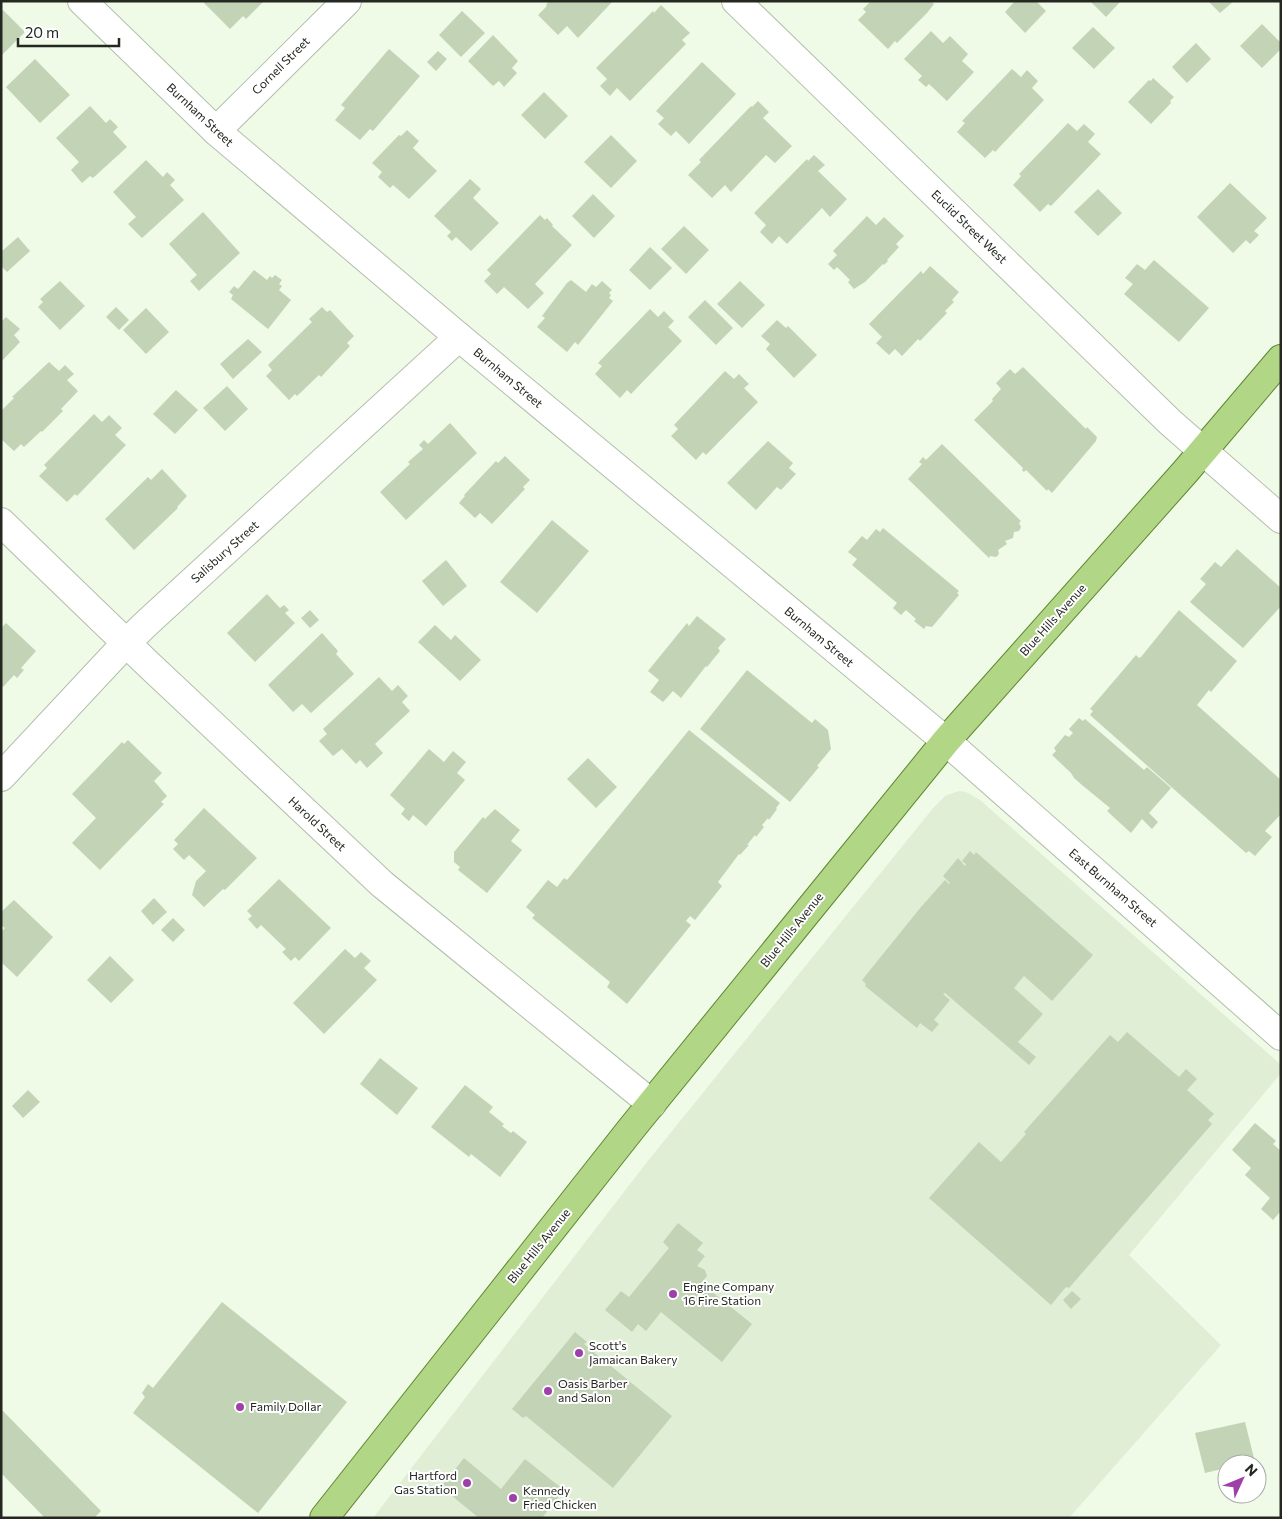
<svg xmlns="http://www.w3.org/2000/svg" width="1282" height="1519" viewBox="0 0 1282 1519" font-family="Commissioner,sans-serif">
<rect width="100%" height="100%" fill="#effae7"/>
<path fill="#dfeed5" d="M959 791 966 792 980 800 1281 1065V1073L1129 1255 1221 1345 1069 1518H373L647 1162 934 807 945 796Z"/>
<g fill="#c3d4b6">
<path d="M206 1H264L246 19 243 16 230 29 204 3Z"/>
<path d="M549 1H613L578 38 567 26 558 35 538 15 547 6 546 5Z"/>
<path d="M871 1H931L934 4 927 13 897 43 895 41 888 49 858 20 866 12 863 9Z"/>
<path d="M1015 1H1036L1046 11 1025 33 1005 12Z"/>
<path d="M1090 1H1121L1106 17Z"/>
<path d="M1208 1H1234L1220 13Z"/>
<path d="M661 5 690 33 682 40 686 44 630 101 617 88 610 96 600 86 607 79 596 68 653 11 654 13Z"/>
<path d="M3 10 25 32 1 56V12Z"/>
<path d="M462 11 485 33 461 57 439 35Z"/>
<path d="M1262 24 1281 43V49L1262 68 1240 46Z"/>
<path d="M1093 27 1115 48 1094 69 1072 48Z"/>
<path d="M931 31 943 43 950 36 968 54 962 61 974 72 947 101 929 84 926 87 918 80 922 76 904 59Z"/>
<path d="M493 35 518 61 512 68 517 73 504 87 499 81 493 86 468 61Z"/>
<path d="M1196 43 1211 59 1187 83 1172 67Z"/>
<path d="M389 49 420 76 373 131 370 129 360 140 335 120 345 108 341 105Z"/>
<path d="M438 51 447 59 436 71 427 62Z"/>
<path d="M35 59 70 95 40 123 6 87Z"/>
<path d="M702 62 736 94 689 144 676 131 671 136 658 124 664 118 656 111Z"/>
<path d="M1012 69 1021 77 1027 70 1038 81 1032 88 1044 100 995 152 993 150 985 158 957 132 965 123 962 121Z"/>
<path d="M1153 78 1174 97 1170 101 1171 103 1151 124 1128 102 1149 80 1151 81Z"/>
<path d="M544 92 568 116 545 139 521 115Z"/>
<path d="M758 101 769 112 763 118 792 146 775 163 766 155 731 192 725 185 712 198 688 175 701 162 699 160 751 106 752 107Z"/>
<path d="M90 106 106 123 110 119 118 127 113 132 127 147 93 178 90 176 82 183 71 170 79 162 56 138Z"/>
<path d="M1068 123 1077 131 1084 124 1095 134 1088 142 1101 154 1051 206 1048 204 1040 212 1013 185 1021 176 1019 174Z"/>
<path d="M407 130 419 141 413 148 437 171 409 199 393 185 390 188 378 177 382 172 372 163 399 135 401 136Z"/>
<path d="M611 135 637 161 611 188 584 162Z"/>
<path d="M814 155 825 165 818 171 847 199 830 217 822 208 787 244 779 236 772 244 760 232 766 225 754 213 807 159 808 161Z"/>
<path d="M146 160 163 177 167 172 175 180 170 185 184 200 142 238 128 224 136 217 113 192Z"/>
<path d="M470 179 481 189 473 198 499 223 471 251 456 237 452 241 447 236 451 232 434 216Z"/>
<path d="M1230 183 1267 218 1254 231 1259 235 1250 244 1246 240 1233 253 1197 217Z"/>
<path d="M1098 189 1122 213 1098 236 1074 212Z"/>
<path d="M593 194 615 216 594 238 572 216Z"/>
<path d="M203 212 240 253 199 291 190 281 197 275 169 244Z"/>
<path d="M540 215 545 220 547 218 553 225 552 226 572 245 535 284 544 293 528 309 504 287 497 294 484 281 491 274 487 270Z"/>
<path d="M867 216 876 225 884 217 904 236 896 244 899 247 887 260 888 261 884 265 883 264 865 282 854 289 848 282 850 280 837 267 834 270 828 264 837 255 833 251Z"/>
<path d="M684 226 709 250 686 274 661 249Z"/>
<path d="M18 237 30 251 7 272 1 266V252Z"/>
<path d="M650 247 672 268 650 290 629 270Z"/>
<path d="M1154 260 1209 308 1179 342 1124 294 1133 284 1125 278 1137 264 1145 270Z"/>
<path d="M930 266 959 292 952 300 954 302 945 311 947 313 920 341 918 339 902 356 895 349 889 355 876 343 882 337 869 324 921 271 923 274Z"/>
<path d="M254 270 267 280 270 276 272 278 275 275 282 280 279 284 282 286 279 290 291 300 268 329 231 299 233 295 229 292 234 286 238 289Z"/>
<path d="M571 280 586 292 592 284 596 287 602 281 612 290 609 293 611 295 609 298 613 301 578 345 575 342 567 352 537 327 545 318 542 316 567 283Z"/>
<path d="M60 281 85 306 60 330 38 307 43 302 40 299Z"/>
<path d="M740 281 765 305 742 328 717 304Z"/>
<path d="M705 300 733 328 716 345 688 317Z"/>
<path d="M116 307 129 320 119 330 106 317Z"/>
<path d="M322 307 327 312 330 310 354 336 347 343 350 346 321 377 319 375 297 396 295 394 289 400 266 376 272 370 268 365 312 322 309 319Z"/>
<path d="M146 308 169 332 146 354 123 330Z"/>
<path d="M650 309 658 317 664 311 674 321 668 327 682 341 631 394 627 390 620 398 595 374 602 366 598 363Z"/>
<path d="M6 317 20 329 14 335 20 342 1 362V322Z"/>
<path d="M777 320 786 328 788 326 817 355 794 378 766 349 770 344 761 336Z"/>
<path d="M248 339 262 352 233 379 220 364Z"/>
<path d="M49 362 59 371 65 365 74 374 67 380 78 391 61 409 63 411 42 432 41 431 24 447 21 444 14 451 1 439V411L14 398 12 397Z"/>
<path d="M1023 367 1086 429 1087 427 1097 437 1096 441 1052 493 1048 489 1047 491 1026 470 1024 472 1022 470 1023 468 974 420 993 401 992 399 1001 389 996 383 1010 369 1015 374Z"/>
<path d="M725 371 734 379 739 374 749 384 744 388 758 402 706 455 703 452 696 460 671 436 678 429 674 425Z"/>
<path d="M227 386 248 409 225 431 203 408Z"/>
<path d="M176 390 198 410 175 434 153 414Z"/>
<path d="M94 414 102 422 109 415 122 428 115 435 126 445 77 496 75 494 67 502 39 476 47 468 44 465Z"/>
<path d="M450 423 477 453 406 520 380 492 410 464 408 462 423 449 419 445 424 440 428 444Z"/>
<path d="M768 441 793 463 789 468 796 474 781 490 777 487 756 510 727 483Z"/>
<path d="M942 444 1021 521 1019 523 1021 527 1019 531 1014 532 1013 538 1005 541 1007 544 998 550 999 554 996 557 990 556 989 558 908 479 922 464 919 462 923 457 926 460Z"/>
<path d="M505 456 530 480 523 487 525 489 492 524 480 513 475 518 459 503 465 496 464 495 496 461 498 463Z"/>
<path d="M162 469 187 496 177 507 178 508 134 550 105 519 148 477 151 480Z"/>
<path d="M552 520 589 551 537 613 500 582Z"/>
<path d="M883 528 959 591 957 593 959 595 932 627 926 626 924 629 914 621 916 619 906 610 901 615 893 608 897 603 852 565 857 559 848 552 862 536 867 540 876 529 880 532Z"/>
<path d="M1237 549 1281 588V606L1243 648 1190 602 1206 584 1200 579 1215 562 1221 567Z"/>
<path d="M446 560 467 586 443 606 422 581Z"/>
<path d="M267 594 280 608 284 605 289 610 285 613 295 623 255 662 227 633Z"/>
<path d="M310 610 319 620 310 628 301 618Z"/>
<path d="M1179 610 1237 661 1211 692 1209 690 1197 705 1281 780V814L1265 831 1272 837 1255 856 1249 851 1246 853 1090 715 1093 711 1090 709 1136 655 1139 658 1141 657Z"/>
<path d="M697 616 726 639 718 648 720 651 707 667 706 666 681 698 673 691 663 702 650 692 659 680 648 671 687 623 689 626Z"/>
<path d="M6 623 36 651 21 668 24 670 17 678 14 675 3 687 1 685V628Z"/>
<path d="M435 625 451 640 455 635 481 660 460 681 418 642Z"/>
<path d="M322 633 338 651 336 654 354 674 311 713 302 704 293 712 268 685Z"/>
<path d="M747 670 812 723 815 719 828 730 831 749 817 766 819 767 790 802 700 729Z"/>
<path d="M379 677 392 691 398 685 408 696 402 702 410 711 375 744 383 753 367 768 360 760 356 764 342 749 333 756 319 741 327 734 323 729Z"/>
<path d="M1079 718 1083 721 1085 719 1144 770 1147 767 1171 788 1149 813 1158 822 1152 829 1142 819 1131 833 1107 811 1110 808 1082 785 1074 778 1071 773 1052 755 1056 751 1054 748 1065 735 1069 737 1073 733 1069 729Z"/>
<path d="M689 730 780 803 776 808 777 809 769 820 768 818 762 825 764 827 756 837 755 835 747 845H749L740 855 739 854 718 882 722 886 695 920 690 916 686 921 691 925 627 1004 607 987 610 982 532 918 535 915 526 907 548 880 557 887 564 878 567 880Z"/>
<path d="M128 740 162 773 154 781 167 796 161 802 164 804 100 870 72 843 96 818 72 794 122 742 124 744Z"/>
<path d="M429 749 444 762 453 751 466 762 457 773 465 780 426 826 413 815 409 821 401 814 405 809 390 795Z"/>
<path d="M588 758 617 787 596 808 567 779Z"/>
<path d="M204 808 257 858 225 890 223 889 204 907 192 895 196 881 206 871 189 855 184 860 173 849 178 844 174 840Z"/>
<path d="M495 809 520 830 511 841 522 850 487 893 458 870 460 867 454 862V852L483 817 485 819Z"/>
<path d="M970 851 974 855 976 852 1093 955 1052 1001 1024 976 1014 988 1043 1014 1018 1042 1036 1057 1029 1065 945 993 943 994 950 1000 934 1020 939 1024 932 1032 920 1023 917 1028 865 986 866 984 862 980 921 907 945 880 949 884 950 883 943 876 958 858 965 866 966 864 962 861Z"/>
<path d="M279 879 331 928 299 961 295 957 291 961 282 952 286 949 261 925 257 929 248 919 252 916 247 911Z"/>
<path d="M154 898 167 912 153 925 141 911Z"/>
<path d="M14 900 53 937 17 977 1 962V932L5 928 1 925V912Z"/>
<path d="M173 918 185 930 173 942 161 930Z"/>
<path d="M345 949 355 958 361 952 371 961 364 968 377 980 324 1034 293 1003Z"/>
<path d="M110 956 134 980 111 1003 87 980Z"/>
<path d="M1127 1032 1179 1077 1186 1069 1197 1079 1187 1090 1214 1114 1208 1120 1212 1124 1069 1288 1066 1287 1051 1305 929 1198 979 1142 1001 1162 1026 1134 1024 1132 1110 1035 1118 1042Z"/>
<path d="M380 1058 418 1088 397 1115 360 1084Z"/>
<path d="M465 1085 493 1107 489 1112 504 1124 502 1126 511 1133 513 1131 527 1142 500 1177 471 1154 469 1157 431 1127Z"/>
<path d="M28 1090 40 1102 23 1118 12 1106Z"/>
<path d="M1255 1123 1276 1141 1273 1144 1281 1151V1211L1273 1220 1261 1209 1270 1198 1245 1175 1251 1168 1232 1150Z"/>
<path d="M678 1223 703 1243 697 1250 705 1256 697 1266 705 1270 707 1276 701 1283 752 1324 722 1362 661 1312 646 1331 638 1324 632 1332 605 1310 621 1291 629 1297 669 1248 663 1242Z"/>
<path d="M1072 1291 1081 1299 1071 1309 1063 1300Z"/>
<path d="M222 1302 347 1402 258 1513 133 1413 145 1397 142 1393 148 1384 153 1388Z"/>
<path d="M575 1332 587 1342 584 1344 672 1416 613 1488 526 1416 523 1418 512 1409Z"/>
<path d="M1 1409 101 1511 94 1518H45L1 1473Z"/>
<path d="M1245 1422 1255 1462 1246 1464H1227V1474H1223L1222 1469 1205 1473 1195 1433Z"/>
<path d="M464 1458 501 1489 525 1459 564 1490 542 1518H479L441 1487Z"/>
</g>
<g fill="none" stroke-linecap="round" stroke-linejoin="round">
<defs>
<g id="minor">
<path d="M82 1 216 131 459 337 946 741 1281 1036"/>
<path d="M736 1 1171 423 1281 519"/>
<path d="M216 131 347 1"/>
<path d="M1 522 148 664 382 884 652 1104"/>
<path d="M1 777 126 643 149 621 459 337"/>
</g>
<path id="major" d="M324 1518 631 1129 946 741 1185 472 1281 359"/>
</defs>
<use href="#minor" stroke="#b4beac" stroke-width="30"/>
<use href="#major" stroke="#5d882f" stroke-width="30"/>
<use href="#minor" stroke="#fff" stroke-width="28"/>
<use href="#major" stroke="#b0d686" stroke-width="28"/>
</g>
<g fill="#9d40a9" stroke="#fff" stroke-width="2">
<circle cx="673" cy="1294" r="5"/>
<circle cx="579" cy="1353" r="5"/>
<circle cx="548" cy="1391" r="5"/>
<circle cx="240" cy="1407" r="5"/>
<circle cx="467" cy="1483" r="5"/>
<circle cx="513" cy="1498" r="5"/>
</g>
<g text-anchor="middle" stroke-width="4" stroke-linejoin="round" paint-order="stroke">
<g font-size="12" fill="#242821" stroke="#fff">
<text transform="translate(281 66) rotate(-45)" y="4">Cornell Street</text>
<text transform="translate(200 115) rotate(43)" y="4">Burnham Street</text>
<text transform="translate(969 227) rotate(44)" y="4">Euclid Street West</text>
<text transform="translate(508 378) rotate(40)" y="4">Burnham Street</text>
<text transform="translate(225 552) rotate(-42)" y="4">Salisbury Street</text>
<text transform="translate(1053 620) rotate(-48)" y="4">Blue Hills Avenue</text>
<text transform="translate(819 637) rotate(40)" y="4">Burnham Street</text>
<text transform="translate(317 824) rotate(43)" y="4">Harold Street</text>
<text transform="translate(1113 888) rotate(41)" y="4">East Burnham Street</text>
<text transform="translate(792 930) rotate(-51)" y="4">Blue Hills Avenue</text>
<text transform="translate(539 1246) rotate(-51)" y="4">Blue Hills Avenue</text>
</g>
<g font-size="12" fill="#242821" stroke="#fff" text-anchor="start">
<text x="683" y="1291">Engine Company<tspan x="683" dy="14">16 Fire Station</tspan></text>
<text x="589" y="1350">Scott's<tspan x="589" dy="14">Jamaican Bakery</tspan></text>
<text x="558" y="1388">Oasis Barber<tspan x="558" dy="14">and Salon</tspan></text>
<text x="250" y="1411">Family Dollar</text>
<text x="457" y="1480" text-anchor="end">Hartford<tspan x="457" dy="14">Gas Station</tspan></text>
<text x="523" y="1495">Kennedy<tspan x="523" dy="14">Fried Chicken</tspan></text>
</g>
</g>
<rect width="1282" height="1519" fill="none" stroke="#242821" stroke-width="5"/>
<g transform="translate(1242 1479) rotate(46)"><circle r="24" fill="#ffffff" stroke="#a7a9a6"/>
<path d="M0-4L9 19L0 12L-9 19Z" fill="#9d40a9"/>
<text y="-8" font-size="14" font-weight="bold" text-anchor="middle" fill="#242821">N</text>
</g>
<path d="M18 38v8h101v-8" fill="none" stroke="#242821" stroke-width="2.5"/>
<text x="25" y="38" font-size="15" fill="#242821" stroke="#ffffff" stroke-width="4" paint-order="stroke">20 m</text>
</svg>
